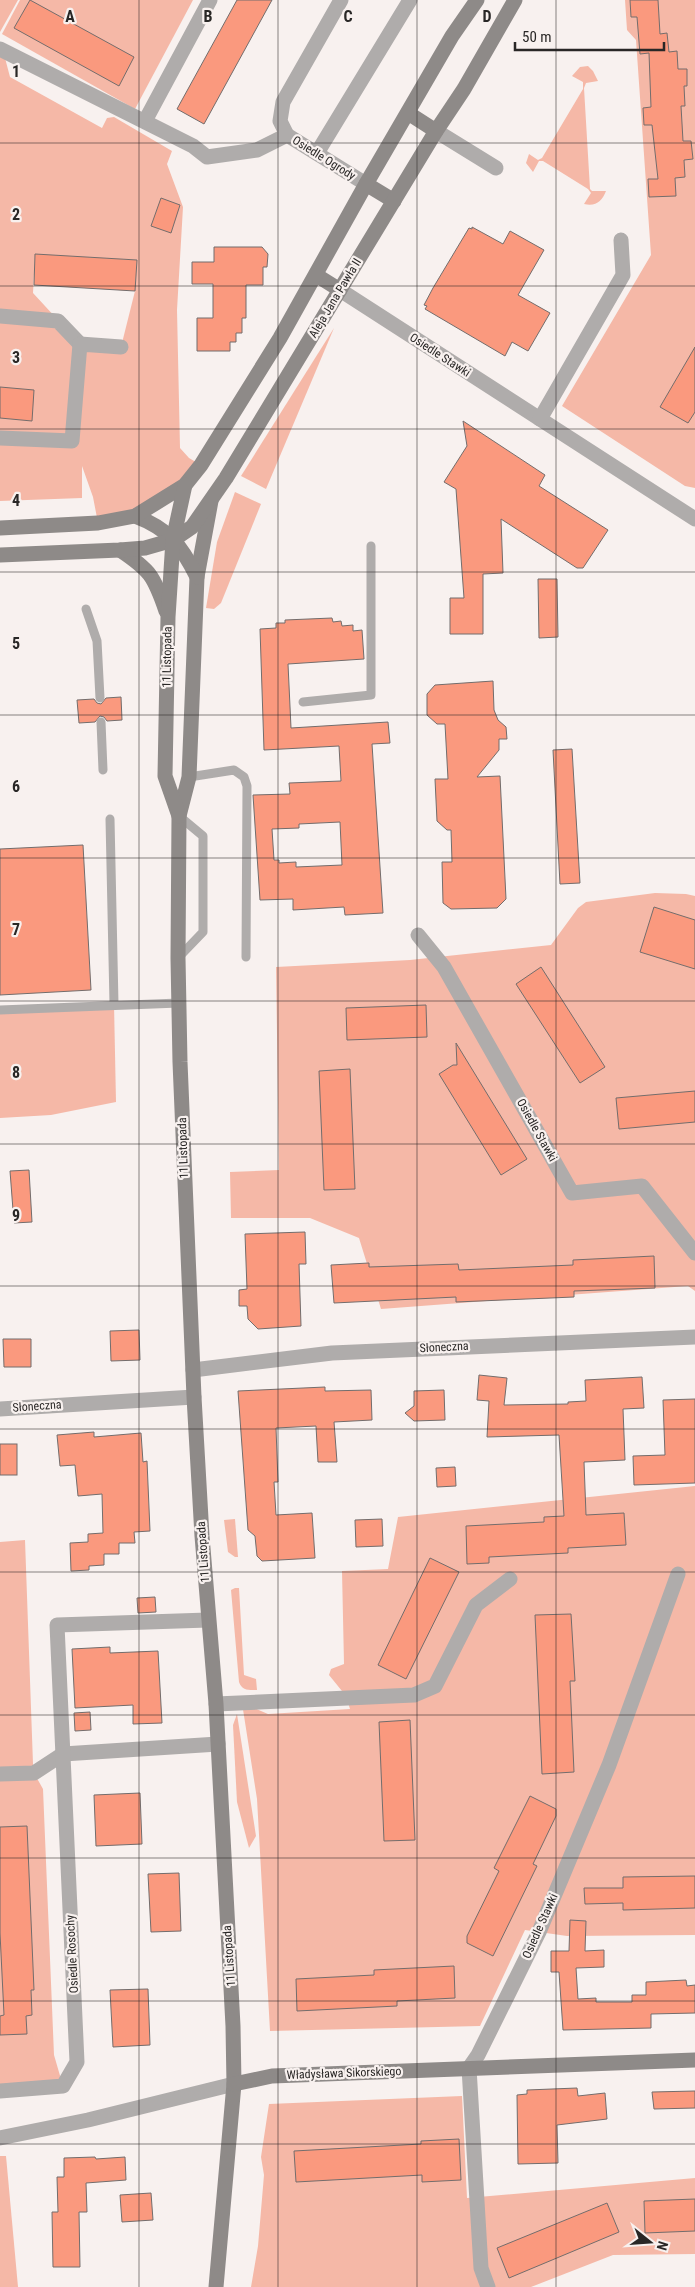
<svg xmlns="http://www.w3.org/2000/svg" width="695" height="2287" viewBox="0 0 695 2287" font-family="'Roboto Condensed',sans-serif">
<rect width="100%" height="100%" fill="#f8f1ef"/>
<g fill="#f5b8a7" fill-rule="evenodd">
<path d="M0 0H18L0 32Z"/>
<path d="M20 0H193L135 109 2 34Z"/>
<path d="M625 0H695V488L685 486 562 406 651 255 636 40 627 30Z"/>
<path d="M0 56 5 58 10 77 102 128 107 118 114 117 172 151 167 164 183 207 177 310 180 448 189 458 201 465 159 502 98 523 93 497 82 466V498L0 501ZM35 255 137 260 135 291 121 347 80 344 33 293Z"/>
<path d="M588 66 593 71 598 81 586 83 584 88 590 189 592 191H606C602 201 596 207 584 204L591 193 588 189 543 161H539L533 172 526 163 529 154 538 160 542 158 583 89V82L572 76 580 67Z"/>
<path d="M334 328 266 489 241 476Z"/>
<path d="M235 492 261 504 221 603 214 609 206 608 217 542Z"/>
<path d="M655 893 686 894 695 896V1291L688 1286 381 1309 359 1238 310 1218H231L230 1172 279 1170 276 967 410 960 551 945 578 908 586 902Z"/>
<path d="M114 1004 116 1102 51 1115 0 1118V1010Z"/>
<path d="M695 1486V1935L567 1936 525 1930 480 2026 270 2031 257 1799 242 1703 268 1714 350 1709 346 1696 329 1675 331 1669 344 1664 342 1571 388 1569 398 1517Z"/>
<path d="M235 1519 238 1557H235L228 1552 224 1520Z"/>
<path d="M25 1540 33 1764 34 1773 43 1789 54 2055 63 2086 0 2091V1542Z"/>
<path d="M235 1588H239L244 1675 256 1679 257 1690C249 1690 242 1691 239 1682L231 1590Z"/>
<path d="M237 1714 256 1836 249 1848 237 1802 233 1725Z"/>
<path d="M462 2096 467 2198 695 2178V2254L613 2255 531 2287H251L258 2246 264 2175 261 2157 269 2104Z"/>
<path d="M0 2156H6L18 2287H0Z"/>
</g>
<g fill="#fa997e" stroke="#736d6c" fill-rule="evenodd">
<path d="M30 0 134 57 119 86 14 28Z"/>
<path d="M237 0H272L204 124 177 109Z"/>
<path d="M630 0H658L660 34 667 33 669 52 677 51 678 69H687V86H684L685 106H681L683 141H691L693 159 684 160 685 177 675 178 676 196 649 197 648 179H658L652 125H644L643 108 651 107 649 53 640 54 637 17H631Z"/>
<path d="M161 198 180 205 171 233 151 226Z"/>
<path d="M472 227 503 244 510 231 544 250 518 295 550 313 528 351 512 342 505 356 425 309 427 306 424 305 433 288 469 228 472 229Z"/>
<path d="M214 247H262L268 254 267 267H263V285H246V318H242V333H236V342H230V351H197V318H213V284H192V262H214Z"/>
<path d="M35 254 137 260 135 291 34 285Z"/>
<path d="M695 347V412L688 423 660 407Z"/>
<path d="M0 387 34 390 32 421 0 418Z"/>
<path d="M463 421 545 475 539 486 608 530 583 568H577L501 519 503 573 483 574V634H450V598H464L456 489 444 482 467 446Z"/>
<path d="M538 579H557L558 637 539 638Z"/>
<path d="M332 618 333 622 341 621 342 626 353 625V631L362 630 364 659 288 664 291 728 388 722 390 743 372 744 383 913 345 915 344 907 293 910V899L260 900 253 795 290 794 289 783 341 781 339 746 264 750 260 629 276 628V623H285V620ZM340 822 342 865 296 867V862L279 863V860H274L272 829 299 828V824Z"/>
<path d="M493 681 494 710 498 720 506 727 507 739H499V750L477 777 500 776 506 899 497 908 451 909 443 903 442 862H452L451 830H447L437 821 435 779H448L445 724H437L427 715V694L435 685Z"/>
<path d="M121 697 122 720 107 721 104 717 100 716 95 722 79 723 77 700 94 699 97 703 101 704 106 698Z"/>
<path d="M572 749 580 883 560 884 553 750Z"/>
<path d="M83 845 91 990 0 995V849Z"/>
<path d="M654 907 695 920V969L640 952Z"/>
<path d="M541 967 605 1067 580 1083 516 984Z"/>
<path d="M426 1005 427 1037 347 1040 346 1008Z"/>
<path d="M456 1043 527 1159 501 1175 439 1074 453 1065H457Z"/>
<path d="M350 1069 355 1189 324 1190 319 1071Z"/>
<path d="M695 1091V1122L619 1129 616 1098Z"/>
<path d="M29 1170 32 1222 14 1223 10 1171Z"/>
<path d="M305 1232 306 1264H299L301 1326 258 1329 248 1319 247 1306H239V1290L247 1289 245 1234Z"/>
<path d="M654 1256 655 1288 574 1291V1297L456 1302V1297L334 1303 331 1265 369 1263V1267L458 1264 459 1270 573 1265V1260Z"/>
<path d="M139 1330 140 1360 111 1361 110 1331Z"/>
<path d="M3 1339H31V1367H4Z"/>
<path d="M479 1375 507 1378 504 1405 568 1404V1402L586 1401 585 1380 642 1377 644 1408 623 1409 625 1460 584 1462 586 1515 624 1513 626 1545 568 1548V1553L489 1557V1563L467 1564 466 1526 544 1522V1517L564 1516 559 1435 487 1437 489 1401 477 1400Z"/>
<path d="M325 1387V1391L371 1390 372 1420 334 1422 337 1462H318L316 1426 276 1428 278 1482H274L276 1515 312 1513 315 1558 262 1561 257 1556 255 1536 248 1530 238 1391Z"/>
<path d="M444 1390 445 1420 414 1421 405 1413 414 1406V1391Z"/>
<path d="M695 1399V1483L634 1485 633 1456 665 1455 663 1400Z"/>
<path d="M94 1432V1437L141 1433 143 1462 147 1461 150 1531 134 1532 135 1543H119V1554H104V1565L89 1566V1570L71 1571 70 1543 88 1542V1534L103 1533 102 1494 78 1496 75 1465 60 1466 57 1435Z"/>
<rect x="0" y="1444" width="17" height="31"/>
<path d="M455 1467 456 1486 437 1487 436 1468Z"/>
<path d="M382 1519 383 1546 356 1547 355 1520Z"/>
<path d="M430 1558 459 1572 406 1679 378 1665Z"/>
<path d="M155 1597 156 1612 138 1613 137 1598Z"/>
<path d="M571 1614 575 1681H570L574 1772 542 1774 535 1615Z"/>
<path d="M110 1647V1653L158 1651 162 1723 133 1724V1705L75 1708 72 1649Z"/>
<path d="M90 1712 91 1730 75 1731 74 1713Z"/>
<path d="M410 1720 415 1840 384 1841 379 1722Z"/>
<path d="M140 1793 142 1844 96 1846 94 1795Z"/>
<path d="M530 1796 556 1809V1816L533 1864 537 1866 493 1956 467 1943V1936L499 1871 494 1868Z"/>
<path d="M27 1826 34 1990H31L32 2015 26 2016 27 2034 0 2035V2016L4 2015 0 1933V1827Z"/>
<path d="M179 1873 181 1931 151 1932 148 1874Z"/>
<path d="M695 1876V1908L623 1910V1903L585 1904 584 1888H623V1877Z"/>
<path d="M570 1920 586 1921 585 1951 604 1950V1967L576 1968 578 1999 596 1998V2002H632V1995H646V1982L686 1980 687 1986 695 1985V2013L651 2014V2028L563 2030 559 1972H551V1951H569Z"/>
<path d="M454 1966 455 1998 397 2001V2006L297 2011 296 1979 374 1975V1970Z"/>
<path d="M148 1989 150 2045 113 2047 110 1990Z"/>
<path d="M577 2088 578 2096 605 2093 607 2119 557 2125 558 2163 518 2164 517 2095 527 2094V2090Z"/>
<path d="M695 2091V2108L654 2109 652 2092Z"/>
<path d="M459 2139 461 2180 422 2182V2175L296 2182 294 2151 421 2144V2141Z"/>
<path d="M95 2157 96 2159 125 2157 126 2180 86 2183 87 2212H79L80 2267H53L52 2212H58L57 2177H64V2158Z"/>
<path d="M151 2193 153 2220 122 2222 120 2195Z"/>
<path d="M695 2199V2231L645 2233 644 2201Z"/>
<path d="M607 2203 619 2232 509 2278 497 2248Z"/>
</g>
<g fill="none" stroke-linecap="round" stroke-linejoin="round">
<g stroke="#afacab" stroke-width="9">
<path d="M86 609 97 641 100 698"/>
<path d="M303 702 371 695V546"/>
<path d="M101 722 103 770"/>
<path d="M189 777 234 770 244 777 247 786 246 957"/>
<path d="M110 819 114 1004"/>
<path d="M178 958 203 932V836L179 816"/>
<path d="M0 1010 179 1003"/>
</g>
<g stroke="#afacab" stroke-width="15">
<path d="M0 49 193 146 207 157 257 150 287 135 366 184"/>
<path d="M145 121 210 0"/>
<path d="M436 131 496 168"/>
<path d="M287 135 280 121 283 102 341 0"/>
<path d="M317 153 410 0"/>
<path d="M340 290 695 519"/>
<path d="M0 316 58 321 80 344"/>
<path d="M540 419 623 275 621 240"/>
<path d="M0 438 72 441 80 344 121 347"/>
<path d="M418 935 444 967 572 1193 642 1186 695 1253"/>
<path d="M193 1370 332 1353 695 1337"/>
<path d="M0 1409 194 1397"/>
<path d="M216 1704 414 1695 435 1686 476 1605 510 1579"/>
<path d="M0 1774 34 1773 63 1754 218 1744"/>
<path d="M0 2091 63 2086 77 2062 57 1625 208 1620"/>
<path d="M0 2138 88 2120 234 2084"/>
<path d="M488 2287 481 2268 469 2068 478 2055 539 1932 609 1765 678 1574"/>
</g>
<g stroke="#8e8a88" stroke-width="15">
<path d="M408 113 436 131"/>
<path d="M366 184 394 201"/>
<path d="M316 275 340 290"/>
<path d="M211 501 197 577 189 777 179 816 178 958 180 1062 194 1397 202 1536 216 1704 233 2026 234 2084 216 2287"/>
<path d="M135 516C169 529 181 545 197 577"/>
<path d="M0 528 98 523 135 516 185 485 201 465 280 338 366 184 452 36 477 0"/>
<path d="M120 550C150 570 154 576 166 611"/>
<path d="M0 555 120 550 145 548 173 540 192 527 226 478 436 131 464 89 515 0"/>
<path d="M179 816 165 776 168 617 173 540 185 485"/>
<path d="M234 2084 272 2076 695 2060"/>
</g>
</g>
<path fill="none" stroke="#292726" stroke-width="1" stroke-opacity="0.55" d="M139 0V2287M278 0V2287M417 0V2287M556 0V2287M0 143H695M0 286H695M0 429H695M0 572H695M0 715H695M0 858H695M0 1001H695M0 1144H695M0 1286H695M0 1429H695M0 1572H695M0 1715H695M0 1858H695M0 2001H695M0 2144H695"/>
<g text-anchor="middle" stroke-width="4.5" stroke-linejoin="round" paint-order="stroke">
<g font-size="12" fill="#292726" stroke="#f8f1ef">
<text transform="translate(324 158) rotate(32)" y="4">Osiedle Ogrody</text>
<text transform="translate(335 298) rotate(-59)" y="4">Aleja Jana Pawła II</text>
<text transform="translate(440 355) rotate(33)" y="4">Osiedle Stawki</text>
<text transform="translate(167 657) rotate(-89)" y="4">11 Listopada</text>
<text transform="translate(537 1130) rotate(61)" y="4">Osiedle Stawki</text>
<text transform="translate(183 1148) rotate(-92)" y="4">11 Listopada</text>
<text transform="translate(444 1347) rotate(-3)" y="4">Słoneczna</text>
<text transform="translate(37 1406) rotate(-4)" y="4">Słoneczna</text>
<text transform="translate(203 1552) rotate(-94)" y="4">11 Listopada</text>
<text transform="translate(540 1926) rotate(-66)" y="4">Osiedle Stawki</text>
<text transform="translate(72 1954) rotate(-93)" y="4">Osiedle Rosochy</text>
<text transform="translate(229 1956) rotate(-94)" y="4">11 Listopada</text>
<text transform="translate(344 2073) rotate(-2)" y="4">Władysława Sikorskiego</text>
</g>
</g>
<g font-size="16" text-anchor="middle" font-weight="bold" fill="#292726" stroke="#f8f1ef" stroke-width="4.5" stroke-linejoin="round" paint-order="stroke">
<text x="70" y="22">A</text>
<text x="208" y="22">B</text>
<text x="348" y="22">C</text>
<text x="487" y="22">D</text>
<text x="16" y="77">1</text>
<text x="16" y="220">2</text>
<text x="16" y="363">3</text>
<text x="16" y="506">4</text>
<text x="16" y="649">5</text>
<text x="16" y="792">6</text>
<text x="16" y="935">7</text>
<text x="16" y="1078">8</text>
<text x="16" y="1221">9</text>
</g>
<g transform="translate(650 2242) rotate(107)" stroke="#f8f1ef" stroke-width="4" paint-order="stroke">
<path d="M0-4L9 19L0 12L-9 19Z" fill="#292726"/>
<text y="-8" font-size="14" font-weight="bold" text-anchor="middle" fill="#292726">N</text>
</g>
<path d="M515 42v8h149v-8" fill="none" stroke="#292726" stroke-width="2.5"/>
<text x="522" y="42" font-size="15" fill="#292726" stroke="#f8f1ef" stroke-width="4" paint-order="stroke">50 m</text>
</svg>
